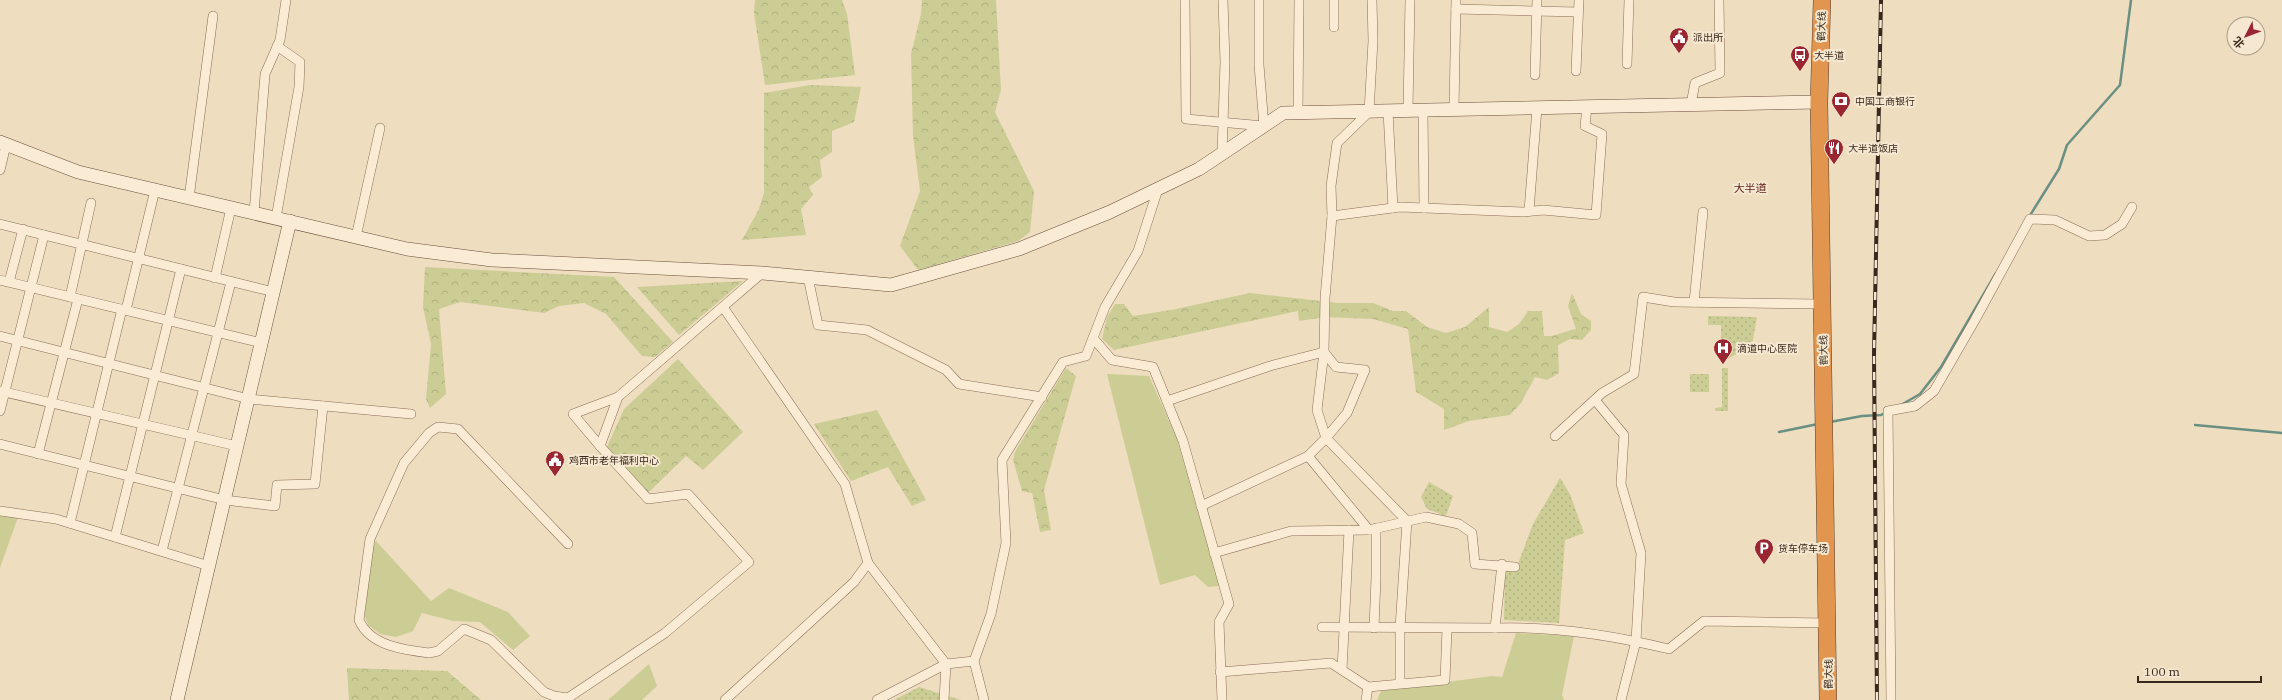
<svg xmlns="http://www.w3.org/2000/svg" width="2282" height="700" viewBox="0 0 2282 700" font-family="'IBM Plex Serif','Noto Sans SC',serif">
<defs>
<pattern id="forest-crowns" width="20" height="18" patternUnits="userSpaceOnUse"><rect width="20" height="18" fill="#cbcd94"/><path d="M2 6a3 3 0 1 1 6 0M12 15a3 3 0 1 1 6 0" fill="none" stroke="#afb07f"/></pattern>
<pattern id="park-dots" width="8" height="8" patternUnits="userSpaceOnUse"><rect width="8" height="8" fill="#cbcd94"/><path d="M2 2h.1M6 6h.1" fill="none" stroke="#afb07f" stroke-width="1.8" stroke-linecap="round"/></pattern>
</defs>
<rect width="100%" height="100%" fill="#efddc0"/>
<g fill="#cbcd94">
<path d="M1107 374 1149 376 1177 439 1219 586 1208 587 1195 575 1160 585Z"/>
<path d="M0 511 18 517 0 568Z"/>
<path d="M376 541 431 601 449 588 508 612 530 636 513 650 480 622 453 621 422 613 413 631 396 637 380 634 368 625 364 614 369 557Z"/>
<path d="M1516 633 1574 636 1562 695 1564 700H1377L1381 691 1492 676 1502 677Z"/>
<path d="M649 664 657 686 642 700H608Z"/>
</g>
<g fill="url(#forest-crowns)">
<path d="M755 0H842L847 14 855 75 765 85 754 13Z"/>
<path d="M922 0H996L1001 90 995 112 1034 191 1030 232 1018 241 918 270 900 246 920 191 913 136 911 54 921 14Z"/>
<path d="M810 85 861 87 854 122 832 131V152L820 160 822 177 809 187 813 195 801 209 806 235 742 240 759 209 764 193V93Z"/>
<path d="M425 267 614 277 673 342 655 357 642 356 606 314 584 303 559 306 544 313 460 302 439 309 446 394 430 408 426 399 431 344 423 307Z"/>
<path d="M743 281 679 335 637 287Z"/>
<path d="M1250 293 1338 303H1373L1393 311H1406L1427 327 1446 333 1465 327 1489 307V327L1507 332 1519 324 1528 311H1542L1544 336C1556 337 1564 331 1576 329L1568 306 1572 293 1581 314 1591 321V330L1582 340 1570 339 1558 345 1559 373 1547 380 1535 377 1521 403 1510 415 1469 421 1444 430V409L1416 392 1408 329 1373 319 1325 317 1299 321 1298 311 1114 350 1102 339 1107 317 1115 304H1124L1133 316 1171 310Z"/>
<path d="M678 359 743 432 703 470 686 456 648 493 607 447 624 409Z"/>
<path d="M1066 368 1076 376 1044 490 1051 530 1040 532 1032 493 1022 491 1013 460 1015 452Z"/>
<path d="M877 410 926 500 912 506 888 467 851 481 814 424Z"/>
<path d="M347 668 447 671 481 700H349Z"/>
</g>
<g fill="url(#park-dots)">
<path d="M1708 316 1757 317 1752 345 1726 360 1721 359V325H1708Z"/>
<path d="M1722 368H1728V411H1715V408L1722 407Z"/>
<rect x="1690" y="374" width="19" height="18"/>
<path d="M1560 478 1570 494 1584 533 1565 540 1559 623 1504 620 1505 569H1516L1533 524Z"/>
<path d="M1429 482 1453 496 1446 516 1427 509 1421 497Z"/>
<path d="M919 687 961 700H894Z"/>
</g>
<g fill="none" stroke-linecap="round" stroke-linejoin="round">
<g stroke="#6a8f83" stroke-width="2.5">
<path d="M2029 217 2059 169 2067 145 2120 85 2131 0"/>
<path d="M1901 405 1920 394 1941 367 1996 273"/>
<path d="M1830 422 1862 416 1881 415 1886 412"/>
<path d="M2195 425 2282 433"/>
<path d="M1779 432 1818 424"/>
</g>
<defs>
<g id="street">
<path d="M1185 0 1186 119 1264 126 1259 65V0"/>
<path d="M1456 9 1578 12"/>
<path d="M1334 27V0"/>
<path d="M1627 64 1629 0"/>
<path d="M1576 71 1579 0"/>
<path d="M1535 75 1537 0"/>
<path d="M1691 104 1695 83 1720 73 1719 0"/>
<path d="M1454 109 1456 0"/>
<path d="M1408 110 1410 0"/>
<path d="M1423 110 1424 208"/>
<path d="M1388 111 1393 208"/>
<path d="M1298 113 1299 0"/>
<path d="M1222 154 1225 62 1223 0"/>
<path d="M0 170 6 145"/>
<path d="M189 198 213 16"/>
<path d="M1529 211 1537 108"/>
<path d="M254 213 265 74 280 40 286 0"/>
<path d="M1332 216 1400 207 1523 212 1543 210 1596 215 1602 134 1585 126 1587 107"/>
<path d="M276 218 299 87 300 62 277 46"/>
<path d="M0 224 274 292"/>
<path d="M356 237 380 128"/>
<path d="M808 277 818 325 867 330 946 370 959 384 1042 397"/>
<path d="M215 278 231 208"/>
<path d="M0 280 262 343"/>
<path d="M9 282 23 229"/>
<path d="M70 297 91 203"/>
<path d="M1694 302 1703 212"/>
<path d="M723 307 845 484 868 563 854 582 725 700"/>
<path d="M126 310 155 190"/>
<path d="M0 336 249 399 411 414"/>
<path d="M1093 338 1112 360 1153 367 1183 441 1229 604 1219 622 1222 700"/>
<path d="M0 391 237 446"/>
<path d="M1595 400 1624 435 1621 484 1641 553 1636 641 1621 700"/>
<path d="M1167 401 1270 366 1324 352 1336 367 1365 370 1347 413 1326 438 1407 521 1400 628V683"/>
<path d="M0 411 44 235"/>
<path d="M1555 436 1602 393 1634 374 1643 297 1674 302 1822 304"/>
<path d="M0 444 225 500 275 506 277 485 315 484 323 406"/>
<path d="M600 446 573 414 618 397 762 273"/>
<path d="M38 454 78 299"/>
<path d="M1201 506 1308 456"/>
<path d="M0 511 56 519 209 566"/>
<path d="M70 523 122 309"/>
<path d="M1369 530 1308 456 1326 438 1317 410 1324 352 1325 298 1332 216 1331 186 1337 143 1369 112 1373 41 1372 0"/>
<path d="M115 537 181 269"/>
<path d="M568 544 458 429 438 427 429 433 404 463 370 539 359 620C370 646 404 650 429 653L438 651 464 629 491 640 544 692 554 696 568 698 665 633 749 562 688 494 648 499 600 446 618 397"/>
<path d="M162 551 231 282"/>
<path d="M1214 553 1291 531 1369 530 1426 517 1459 524 1472 533 1475 564 1515 567"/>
<path d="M868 563 946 664 877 700"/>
<path d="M1322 627 1495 628 1502 564"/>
<path d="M1374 628 1376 578V528"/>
<path d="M1495 628C1554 626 1612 635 1669 649L1704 621 1827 623"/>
<path d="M974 661 984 700"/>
<path d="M1342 670 1349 530"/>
<path d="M1220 672 1331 663 1368 687"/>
<path d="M944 700 946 664 974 661 991 614 1006 543 1002 460 1063 362 1086 356 1105 307 1138 251 1158 189"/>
<path d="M1366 700 1368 687 1445 680 1447 629"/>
<path d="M1891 700 1888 411 1915 406 1934 391 1975 320 2030 219 2055 220 2089 236 2105 235 2122 224 2132 207"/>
</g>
<g id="secondary">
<path d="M0 142 78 172 407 249 492 260 762 273 891 285 1019 249 1110 212 1199 169 1283 113 1819 102"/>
<path d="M177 700 290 221"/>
</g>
<path id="highway" d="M1822 0 1819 102 1828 700"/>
</defs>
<use href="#street" stroke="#896e58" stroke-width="10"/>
<use href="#secondary" stroke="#6a4f3b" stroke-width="14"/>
<use href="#highway" stroke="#563c2c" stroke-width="18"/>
<use href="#street" stroke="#faebd4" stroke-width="9"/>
<use href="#secondary" stroke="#faebd4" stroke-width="13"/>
<use href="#highway" stroke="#e1954e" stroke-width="17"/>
<defs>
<path id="rail" d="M1877 700 1874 355 1881 0"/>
</defs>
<use href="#rail" stroke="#38281d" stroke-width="4"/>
<use href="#rail" stroke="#f6e8d0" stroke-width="2.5" stroke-dasharray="8" stroke-linecap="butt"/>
</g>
<defs>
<symbol id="civic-pin" viewBox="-11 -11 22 30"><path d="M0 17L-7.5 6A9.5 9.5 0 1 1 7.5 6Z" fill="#992630" stroke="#f6e8d0"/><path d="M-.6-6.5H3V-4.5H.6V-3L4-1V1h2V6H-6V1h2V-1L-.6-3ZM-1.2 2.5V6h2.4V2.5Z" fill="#fff"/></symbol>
<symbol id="bus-pin" viewBox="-11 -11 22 30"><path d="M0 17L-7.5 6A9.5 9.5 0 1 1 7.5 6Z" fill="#992630" stroke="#f6e8d0"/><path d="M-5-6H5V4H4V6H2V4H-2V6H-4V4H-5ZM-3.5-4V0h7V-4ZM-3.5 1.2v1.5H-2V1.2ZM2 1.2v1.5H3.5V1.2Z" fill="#fff"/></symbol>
<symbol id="bank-pin" viewBox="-11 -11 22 30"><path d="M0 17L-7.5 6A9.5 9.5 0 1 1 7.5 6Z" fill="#992630" stroke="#f6e8d0"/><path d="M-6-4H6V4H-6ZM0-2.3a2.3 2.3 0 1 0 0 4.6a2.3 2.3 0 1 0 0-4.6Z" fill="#fff"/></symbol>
<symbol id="restaurant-pin" viewBox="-11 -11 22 30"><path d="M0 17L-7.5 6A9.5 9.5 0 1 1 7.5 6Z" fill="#992630" stroke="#f6e8d0"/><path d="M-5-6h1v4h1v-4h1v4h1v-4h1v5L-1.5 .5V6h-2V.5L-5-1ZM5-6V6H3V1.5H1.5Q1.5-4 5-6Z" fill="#fff"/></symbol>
<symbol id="hospital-pin" viewBox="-11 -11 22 30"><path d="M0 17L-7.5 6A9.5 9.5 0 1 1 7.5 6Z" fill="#992630" stroke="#f6e8d0"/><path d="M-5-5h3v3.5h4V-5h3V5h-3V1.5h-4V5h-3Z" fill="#fff"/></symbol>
<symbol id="parking-pin" viewBox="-11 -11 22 30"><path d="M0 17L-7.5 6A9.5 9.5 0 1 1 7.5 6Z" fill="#992630" stroke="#f6e8d0"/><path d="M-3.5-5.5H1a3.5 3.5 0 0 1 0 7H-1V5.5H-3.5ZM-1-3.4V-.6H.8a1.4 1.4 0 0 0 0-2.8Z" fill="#fff"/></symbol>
</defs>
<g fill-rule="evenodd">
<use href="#civic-pin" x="1668" y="26" width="22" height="30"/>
<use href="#bus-pin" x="1789" y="44" width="22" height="30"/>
<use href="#bank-pin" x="1830" y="90" width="22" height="30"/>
<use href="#restaurant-pin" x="1823" y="137" width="22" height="30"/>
<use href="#hospital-pin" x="1712" y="337" width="22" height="30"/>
<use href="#civic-pin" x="544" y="449" width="22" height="30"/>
<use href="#parking-pin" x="1753" y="537" width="22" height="30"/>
</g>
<g text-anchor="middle" stroke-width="4" stroke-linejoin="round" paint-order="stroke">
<g font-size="10" fill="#38281d" stroke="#f6e8d0">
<text transform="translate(1821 26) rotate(-88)" y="4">鹤大线</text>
<text transform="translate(1823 350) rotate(-91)" y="4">鹤大线</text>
<text transform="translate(1828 674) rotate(-90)" y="4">鹤大线</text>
</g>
<g font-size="10" fill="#38281d" stroke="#f6e8d0" text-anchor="start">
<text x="1693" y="41">派出所</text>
<text x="1814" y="59">大半道</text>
<text x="1855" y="105">中国工商银行</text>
<text x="1848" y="152">大半道饭店</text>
<text x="1737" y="352">滴道中心医院</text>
<text x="569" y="464">鸡西市老年福利中心</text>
<text x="1778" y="552">货车停车场</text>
</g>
<g font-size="11" fill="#66241b" stroke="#f6e8d0">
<text x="1750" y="192">大半道</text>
</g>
</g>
<g transform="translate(2246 36) rotate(228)"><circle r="19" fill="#f6e8d0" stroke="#aa9b88"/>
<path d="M0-3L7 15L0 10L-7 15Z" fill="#992630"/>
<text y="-6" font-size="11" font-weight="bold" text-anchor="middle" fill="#38281d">北</text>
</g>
<path d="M2138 676v6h123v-6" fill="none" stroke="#38281d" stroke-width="2"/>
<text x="2144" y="676" font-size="12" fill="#38281d" stroke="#f6e8d0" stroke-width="3" paint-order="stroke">100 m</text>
</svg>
